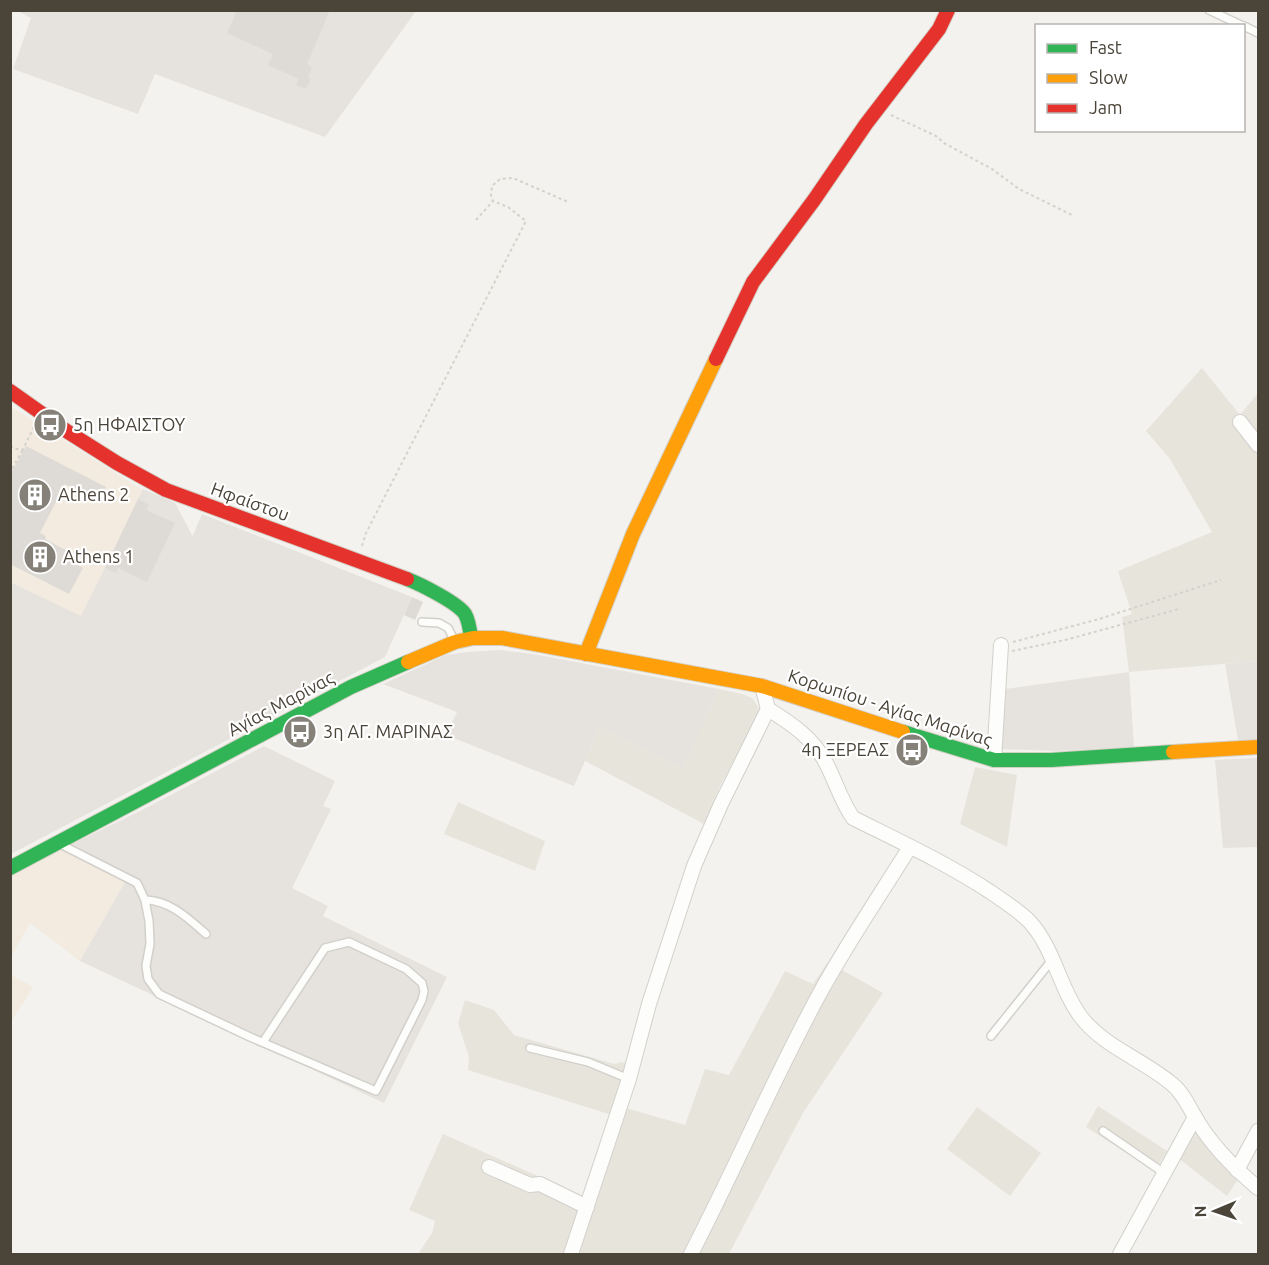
<svg xmlns="http://www.w3.org/2000/svg" width="1269" height="1265" viewBox="0 0 1269 1265" font-family="Ubuntu,sans-serif">
<rect width="100%" height="100%" fill="#f4f2ee"/>
<g fill="#e7e4dc">
<path d="M1202 368 1240 415 1258 393V661L1129 672 1122 617 1132 614 1118 571 1212 532 1170 459 1146 431Z"/>
<path d="M719 689 742 694 752 698 759 708 758 717 720 786 704 824 585 761 600 727 683 767Z"/>
<path d="M975 767 1017 775 1007 847 960 824Z"/>
<path d="M458 802 545 841 535 871 444 834Z"/>
<path d="M828 962 883 993 803 1113 729 1254H418L432 1233 435 1221 409 1210 443 1134 556 1184 583 1199 612 1115 468 1070 469 1057 458 1023 465 1000 494 1010 514 1035 614 1064 622 1062 638 1068 626 1108 685 1125 705 1069 729 1075 785 971 813 984Z"/>
<path d="M1098 1106 1167 1151 1155 1171 1086 1127Z"/>
<path d="M977 1107 1041 1153 1010 1196 947 1149Z"/>
<path d="M1195 1129 1238 1179 1227 1196 1178 1158Z"/>
</g>
<g fill="#f3ebdf">
<path d="M10 406 136 486 175 503 193 537 81 617 11 582Z"/>
<path d="M68 846 128 877 80 961 30 923 11 957V876Z"/>
<path d="M11 975 33 987 11 1022Z"/>
</g>
<g fill="#e6e2de">
<path d="M18 11H416L325 137 155 74 138 114 13 69 31 18Z"/>
<path d="M202 514 412 597 385 657 11 854 10 582 81 616 103 572 152 594 173 548 185 554Z"/>
<path d="M500 650 533 654 719 689 683 768 600 727 574 786 446 735 457 712 383 684 446 655 468 652Z"/>
<path d="M1258 661V739L1238 740 1225 664Z"/>
<path d="M1129 672 1134 747 1056 751 998 749V690Z"/>
<path d="M264 746 335 781 323 806 331 809 292 888 328 906 323 916 447 977 384 1103 80 961 128 877 68 846 140 811Z"/>
<path d="M1258 758V847L1223 848 1215 760Z"/>
</g>
<path fill="#e6e3df" d="M143 489 175 503 193 537 185 554 173 549 152 594 103 572Z"/>
<g fill="#dedbd6">
<path d="M237 10H330L307 64 312 67 308 78 311 79 306 89 296 85 299 79 268 65 273 54 227 33Z"/>
<path d="M26 446 106 487 99 502 65 484 40 533 46 536 45 539 71 553 68 560 83 568 69 594 10 564V475Z"/>
<path d="M138 499 149 505 146 510 175 523 147 582 118 568 116 573 105 568Z"/>
<path d="M412 597 423 602 415 620 404 615Z"/>
</g>
<g fill="none" stroke-linecap="round" stroke-linejoin="round">
<defs>
<g id="lane">
<path d="M1209 10 1243 26"/>
<path d="M1244 26 1258 33"/>
<path d="M422 622 439 623 448 628 455 642"/>
<path d="M62 845 137 883 145 900 149 921 150 944 146 966 148 979 159 994 250 1037 376 1091 422 1000 424 991 422 983 406 969 349 942 325 948 263 1042"/>
<path d="M145 900C169 900 188 918 206 934"/>
<path d="M991 1036 1052 960"/>
<path d="M530 1048 588 1062 629 1079"/>
<path d="M1103 1131 1164 1173"/>
</g>
<g id="street">
<path d="M1240 422 1258 445"/>
<path d="M762 686 768 709C792 724 813 738 826 763 836 782 841 801 853 818 899 841 946 863 989 891 1002 900 1018 910 1029 921 1055 949 1059 988 1081 1017 1104 1047 1144 1060 1172 1084 1183 1093 1188 1105 1195 1117 1211 1145 1234 1168 1258 1188"/>
<path d="M994 760 1001 645"/>
<path d="M489 1167 530 1185 540 1184 587 1207"/>
<path d="M1237 1170 1258 1131"/>
<path d="M571 1254 629 1079 649 1004 694 866 721 804 768 709"/>
<path d="M691 1254C736 1167 774 1077 821 991 848 942 880 895 910 847"/>
<path d="M1120 1254 1195 1117"/>
</g>
<g id="fast">
<path d="M407 579C420 584 458 603 465 614 469 621 470 630 471 638"/>
<path d="M903 732 994 760H1051L1173 752"/>
<path d="M10 868 351 687 408 662"/>
</g>
<g id="slow">
<path d="M586 654 633 534 716 359"/>
<path d="M408 662 455 642 473 638H502L762 686 903 732"/>
<path d="M1173 752 1258 747"/>
</g>
<g id="jam">
<path d="M716 359 753 282 814 200 866 124 939 29 948 10"/>
<path d="M10 391 68 432 117 463 166 490 407 579"/>
</g>
</defs>
<use href="#lane" stroke="#d2d0cb" stroke-width="10"/>
<use href="#street" stroke="#d2d0cb" stroke-width="16"/>
<use href="#fast" stroke="#d3cfc5" stroke-width="16"/>
<use href="#slow" stroke="#d3cfc5" stroke-width="16"/>
<use href="#jam" stroke="#d3cfc5" stroke-width="16"/>
<g stroke="#d3d2cc" stroke-width="2" stroke-dasharray="3 3" stroke-linecap="butt">
<path d="M891 115 936 136 944 143 992 169 1019 189 1072 215"/>
<path d="M476 220 493 201"/>
<path d="M10 446 22 451 10 473"/>
<path d="M22 451 34 427"/>
<path d="M362 546 366 533 526 221 508 207 493 201 491 196 492 186 500 179 513 178 568 202"/>
<path d="M1013 642 1099 619 1221 580"/>
<path d="M1012 651 1065 640 1179 609"/>
</g>
<use href="#lane" stroke="#fdfdfc" stroke-width="7"/>
<use href="#street" stroke="#fdfdfc" stroke-width="14"/>
<use href="#fast" stroke="#30b455" stroke-width="14"/>
<use href="#slow" stroke="#ff9f0a" stroke-width="14"/>
<use href="#jam" stroke="#e5322d" stroke-width="14"/>
</g>
<defs>
<symbol id="bus-disc" viewBox="-11 -11 22 22"><circle r="9.5" fill="#868178" stroke="#fff"/><path d="M-5-6H5V4H4V6H2V4H-2V6H-4V4H-5ZM-3.5-4V0h7V-4ZM-3.5 1.2v1.5H-2V1.2ZM2 1.2v1.5H3.5V1.2Z" fill="#fff"/></symbol>
<symbol id="building-disc" viewBox="-11 -11 22 22"><circle r="9.5" fill="#868178" stroke="#fff"/><path d="M-4-6H4V6H1V3H-1V6H-4ZM-2.5-4.3h1.7v1.8h-1.7ZM.8-4.3h1.7v1.8H.8ZM-2.5-1h1.7V.8h-1.7ZM.8-1h1.7V.8H.8Z" fill="#fff"/></symbol>
</defs>
<g fill-rule="evenodd">
<use href="#bus-disc" x="31" y="406" width="38" height="38"/>
<use href="#building-disc" x="16" y="476" width="38" height="38"/>
<use href="#building-disc" x="21" y="538" width="38" height="38"/>
<use href="#bus-disc" x="281" y="713" width="38" height="38"/>
<use href="#bus-disc" x="893" y="731" width="38" height="38"/>
</g>
<g text-anchor="middle" stroke-width="4.5" stroke-linejoin="round" paint-order="stroke">
<g font-size="18" fill="#4b4439" stroke="#fff" text-anchor="start">
<text x="73" y="431">5η ΗΦΑΙΣΤΟΥ</text>
<text x="58" y="501">Athens 2</text>
<text x="63" y="563">Athens 1</text>
<text x="323" y="738">3η ΑΓ. ΜΑΡΙΝΑΣ</text>
<text x="889" y="756" text-anchor="end">4η ΞΕΡΕΑΣ</text>
</g>
<g font-size="18" fill="#4b4439" stroke="#fff">
<text transform="translate(250 502) rotate(20)" y="6">Ηφαίστου</text>
<text transform="translate(281 704) rotate(-28)" y="6">Αγίας Μαρίνας</text>
<text transform="translate(890 708) rotate(18)" y="6">Κορωπίου - Αγίας Μαρίνας</text>
</g>
</g>
<rect width="1269" height="1265" fill="none" stroke="#4b4439" stroke-width="24"/>
<rect x="1035" y="24" width="210" height="108" fill="#ffffff" stroke="#b7b4b0" stroke-width="1.5"/>
<rect x="1047" y="44" width="30" height="9" fill="#30b455" stroke="#b7b4b0" stroke-width="1.5"/>
<text x="1089" y="54" font-size="18" fill="#4b4439">Fast</text>
<rect x="1047" y="74" width="30" height="9" fill="#ff9f0a" stroke="#b7b4b0" stroke-width="1.5"/>
<text x="1089" y="84" font-size="18" fill="#4b4439">Slow</text>
<rect x="1047" y="104" width="30" height="9" fill="#e5322d" stroke="#b7b4b0" stroke-width="1.5"/>
<text x="1089" y="114" font-size="18" fill="#4b4439">Jam</text>
<g transform="translate(1215 1211) rotate(268)" stroke="#ffffff" stroke-width="4.5" paint-order="stroke">
<path d="M0-4.5L10 22L0 15L-10 22Z" fill="#4b4439"/>
<text y="-9" font-size="16" font-weight="bold" text-anchor="middle" fill="#4b4439">N</text>
</g>
</svg>
